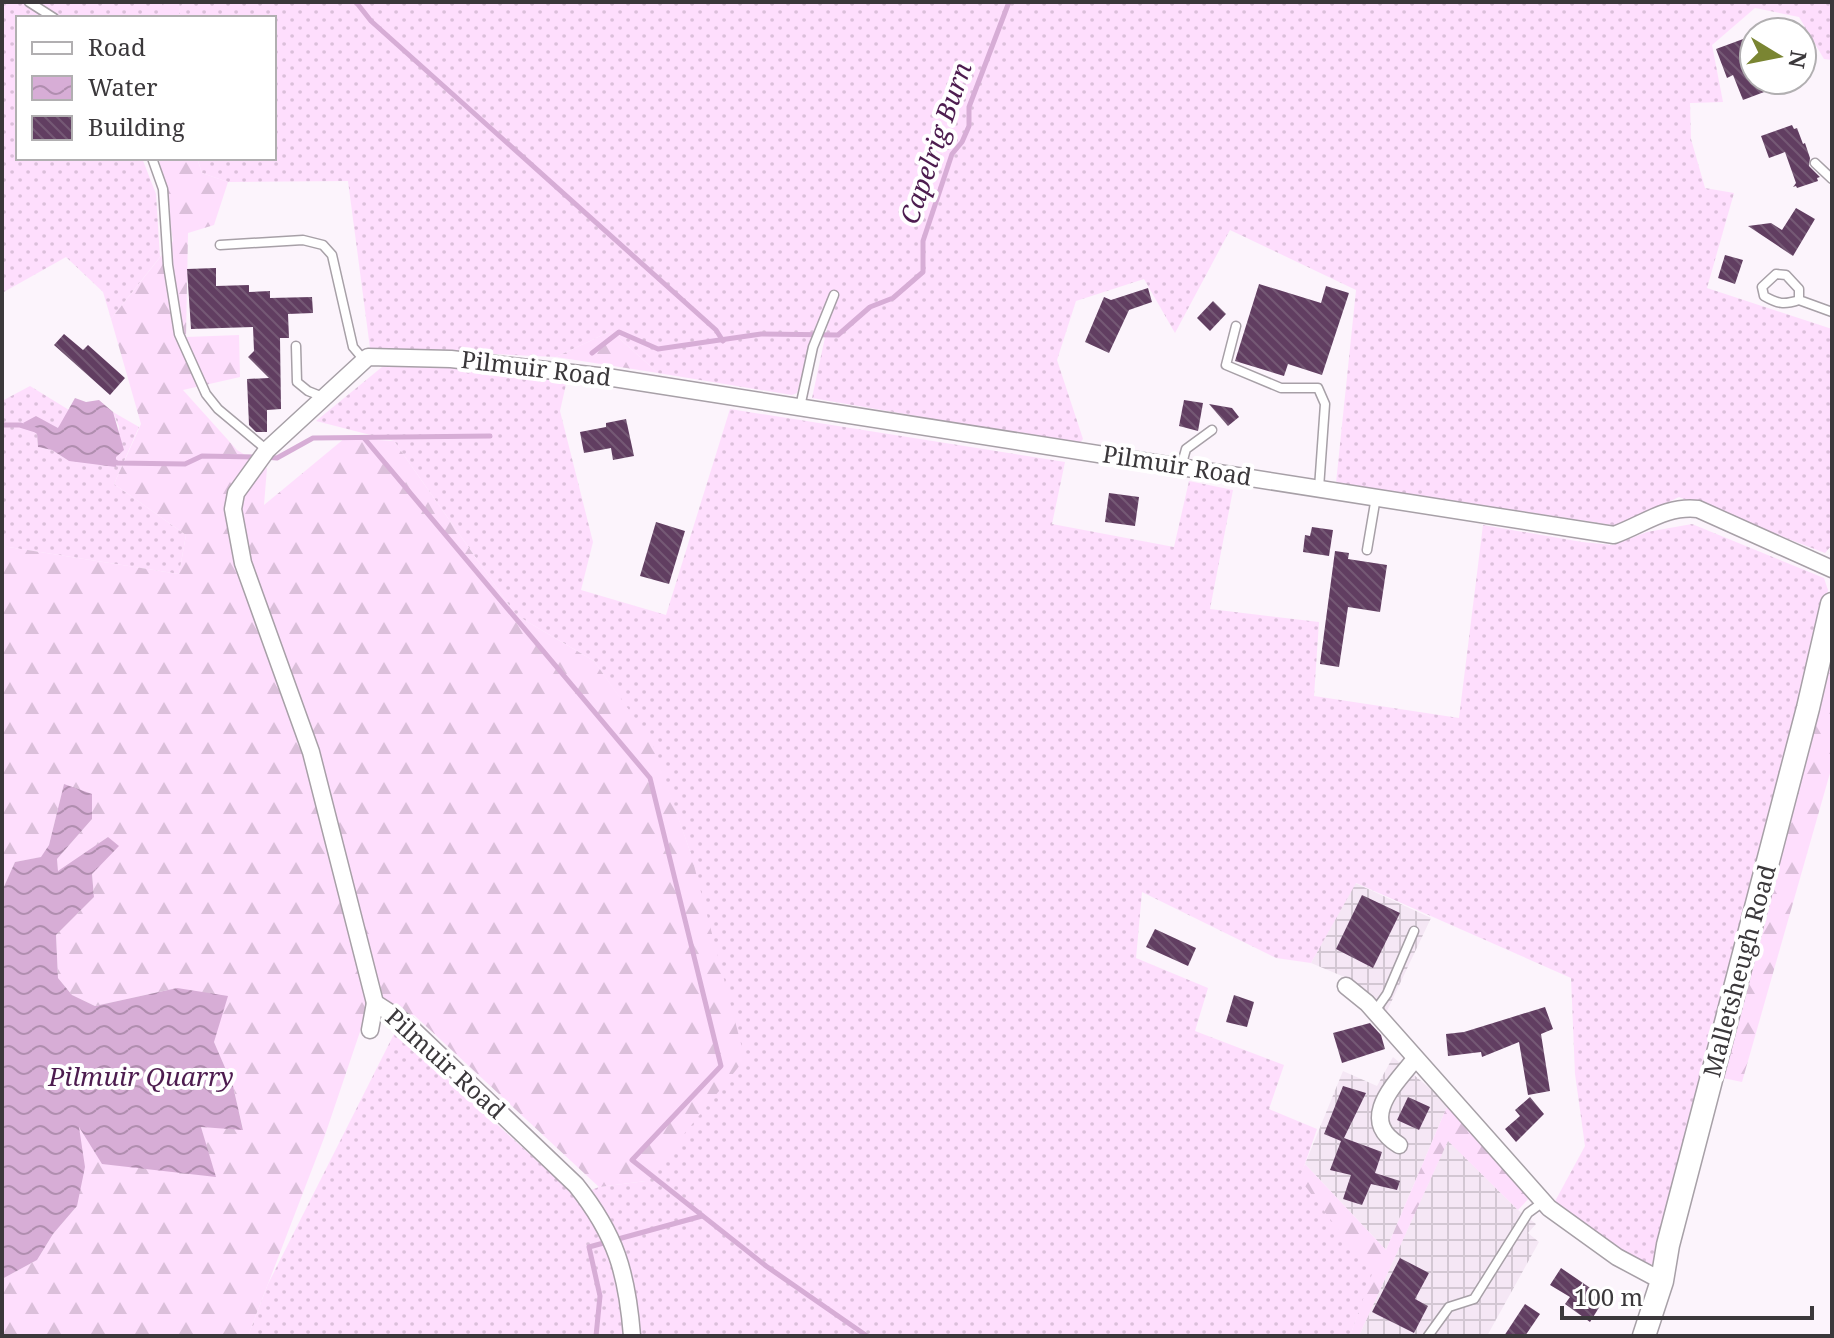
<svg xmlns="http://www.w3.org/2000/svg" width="1834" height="1338" viewBox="0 0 1834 1338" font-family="'Noto Serif',serif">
<defs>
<pattern id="industrial-grid" width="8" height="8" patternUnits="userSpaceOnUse" patternTransform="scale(2)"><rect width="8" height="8" fill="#f5e7f5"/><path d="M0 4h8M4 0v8" fill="none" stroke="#d3c7d3"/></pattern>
<pattern id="grass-dots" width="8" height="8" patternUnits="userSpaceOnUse" patternTransform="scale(2)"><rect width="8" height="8" fill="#fedefd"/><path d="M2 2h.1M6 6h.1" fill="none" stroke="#dbbfda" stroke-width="1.8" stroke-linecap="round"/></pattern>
<pattern id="forest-firs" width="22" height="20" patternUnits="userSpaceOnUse" patternTransform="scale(2)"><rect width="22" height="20" fill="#fedefd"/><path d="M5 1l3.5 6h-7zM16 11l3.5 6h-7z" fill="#dbbfda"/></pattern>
<pattern id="water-waves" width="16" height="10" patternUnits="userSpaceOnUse" patternTransform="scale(2)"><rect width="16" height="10" fill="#d7add6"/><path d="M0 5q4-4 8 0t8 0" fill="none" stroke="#b08eaf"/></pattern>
<pattern id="building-back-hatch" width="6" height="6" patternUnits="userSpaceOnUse" patternTransform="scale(2)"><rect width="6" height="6" fill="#613e61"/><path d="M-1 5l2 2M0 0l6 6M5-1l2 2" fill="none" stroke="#755975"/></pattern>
</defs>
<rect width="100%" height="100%" fill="#fcf4fc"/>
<g fill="url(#industrial-grid)">
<path d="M1355 883 1431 918 1386 1013 1354 981 1311 963Z"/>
<path d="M1393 1057 1448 1104 1386 1250 1305 1164 1343 1071 1377 1086Z"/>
<path d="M1448 1140 1518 1210 1536 1224 1528 1233 1539 1242 1487 1336H1359Z"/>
</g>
<g fill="url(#grass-dots)">
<path d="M2 2H168L162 18H18V158H142L156 194 160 257 111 319 103 292 66 257 2 293Z"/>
<path d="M179 2H1832V60L1824 59 1799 17 1755 8 1712 45 1723 102 1690 103 1691 139 1705 188 1734 193 1707 288 1832 329V545L1825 553 1679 497 1619 526 1336 483 1356 290 1230 230 1175 333 1144 279 1076 301 1057 360 1083 439 1079 444 812 398 827 328 817 322 797 393 792 395 658 373 611 331 556 357 370 348 348 181 228 182 202 173 197 158H274V18H180Z"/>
<path d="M420 365 567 380 560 411 593 542 581 590 666 615 730 409 1065 462 1052 524 1174 547 1189 481 1233 490 1210 609 1319 622 1314 696 1459 718 1483 525 1582 542 1613 545 1647 532 1692 524 1824 578 1828 590 1654 1265 1627 1257 1553 1205 1585 1146 1575 1074 1571 978 1356 883 1311 963 1276 958 1142 892 1136 958 1208 988 1195 1031 1284 1065 1269 1109 1317 1129 1300 1178 1373 1274 1350 1336H248L268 1284 395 1032 576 1196 599 1187 646 1181 691 854 651 742 594 661 516 615 394 441 316 421 382 367Z"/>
<path d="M30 386 69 410 58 429 36 416 38 447 52 450 69 461 116 457 119 427 113 412 139 427 114 484 186 535 179 574 2 546V401Z"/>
</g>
<g fill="url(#forest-firs)">
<path d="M164 2H179L180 18H160Z"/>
<path d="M159 158H197L202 173 228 182 214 225 188 233 186 337 239 335 240 377 183 390 237 450 267 468 264 505 345 438 394 441 516 615 594 661 652 742 691 854 745 1059 646 1181 599 1187 414 1015 366 1014 324 1138 248 1336H2V1279L37 1260 53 1234 77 1206 78 1125 215 1176 201 1127 243 1129 233 1086 214 1042 177 988 95 1006 72 995 58 978 56 935 94 897 92 874 108 837 58 872 57 859 92 819 64 784 49 845 42 857 15 862 2 891V546L179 574 186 535 114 484 141 424 111 319 173 241Z"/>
<path d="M611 331 658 373 556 357Z"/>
<path d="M1832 648V766L1742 1082 1723 1078Z"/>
<path d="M1448 1104 1531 1196 1518 1210 1448 1141 1359 1336H1350L1372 1274 1299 1178 1305 1164 1386 1250Z"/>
</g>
<g fill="url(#water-waves)">
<path d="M75 398 86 402 99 400 113 412 124 450 116 457V467L69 461 52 450 38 447 37 434 23 423 36 416 58 428Z"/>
<path d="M64 784 92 794V819L57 859 58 871 108 837 119 846 92 874 94 897 56 935 58 978 72 995 95 1006 177 988 228 996 214 1042 233 1086 243 1130 201 1127 216 1177 102 1164 79 1127 85 1167 77 1206 53 1234 37 1260 2 1279V891L15 862 41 857 49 845Z"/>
</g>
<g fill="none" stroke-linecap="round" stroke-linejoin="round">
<g stroke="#d7add6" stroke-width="5">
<path d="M356 2 371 21 716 330 723 341"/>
<path d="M592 353 619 332 658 349 761 334 838 335 870 307 893 298 923 272V241L952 154 962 142 969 126V107L1009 2"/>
<path d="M2 425H20L36 430"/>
<path d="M364 438 650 778 721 1066 632 1160 766 1266 867 1336"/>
<path d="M265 457 277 458 313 438 490 436"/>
<path d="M112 460 117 463 185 464 202 456 255 457"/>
<path d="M596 1336 600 1296 589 1247 702 1216"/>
</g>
</g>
<g fill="url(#building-back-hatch)">
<path d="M1754 35V80L1793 81 1743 100 1733 75 1727 78 1716 49Z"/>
<path d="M1792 125 1794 129 1797 128 1803 144 1805 143 1810 158 1809 166 1820 177 1817 178 1818 181 1797 188 1796 186 1793 187 1796 183 1785 152 1769 158 1761 136Z"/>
<path d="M1796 208 1815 219 1793 256 1748 226 1771 223 1782 230Z"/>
<path d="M1725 255 1743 260 1735 284 1718 278Z"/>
<path d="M216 268V286L249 285V292L270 291V298L312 297 313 313 288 314 289 338H280L281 409 267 410V432H256L249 425 247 379 269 378 248 357 254 351 253 327 191 329 187 269Z"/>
<path d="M1259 284 1321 303 1326 286 1349 293 1322 375 1288 364 1284 376 1235 361Z"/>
<path d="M1148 288 1152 302 1129 310 1109 353 1085 342 1104 297 1111 300Z"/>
<path d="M1213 301 1226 314 1210 331 1197 318Z"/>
<path d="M64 334 83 350 88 345 125 378 110 395 54 345Z"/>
<path d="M1184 400 1203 403 1198 431 1179 426Z"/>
<path d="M1209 404 1232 408 1239 417 1228 426Z"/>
<path d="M626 419 634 456 613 460 611 448 584 453 580 432 606 427V423Z"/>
<path d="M1109 493 1139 497 1135 526 1105 522Z"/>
<path d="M656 522 685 531 669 584 640 576Z"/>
<path d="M1312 527 1333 530 1329 556 1303 552 1305 535 1310 536Z"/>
<path d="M1335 551 1349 553 1348 559 1387 565 1380 612 1348 607 1339 667 1320 664Z"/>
<path d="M1362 895 1400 913 1373 968 1336 949Z"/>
<path d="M1155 929 1196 948 1188 966 1146 947Z"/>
<path d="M1234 995 1254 1002 1247 1027 1226 1022Z"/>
<path d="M1545 1007 1553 1029 1541 1034 1550 1091 1528 1095 1519 1042 1482 1057 1481 1052 1448 1056 1446 1034 1464 1032Z"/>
<path d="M1370 1023 1381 1035 1385 1049 1342 1063 1333 1033Z"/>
<path d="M1343 1086 1366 1093 1344 1138 1382 1152 1375 1173 1400 1181 1397 1190 1371 1184 1362 1205 1343 1199 1351 1175 1330 1170 1341 1141 1324 1134Z"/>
<path d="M1408 1097 1430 1107 1419 1130 1397 1120Z"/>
<path d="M1530 1097 1544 1114 1516 1142 1505 1129 1520 1116 1515 1110Z"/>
<path d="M1400 1258 1429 1273 1415 1299 1428 1306 1414 1333 1372 1312Z"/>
<path d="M1561 1268 1605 1298 1590 1322 1565 1304 1570 1297 1550 1285Z"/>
<path d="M1525 1304 1540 1314 1525 1336H1504Z"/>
</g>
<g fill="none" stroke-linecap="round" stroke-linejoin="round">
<defs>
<g id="lane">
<path d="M29 2 54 18"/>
<path d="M152 158 163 189 168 265 179 334 206 394 218 409 267 450"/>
<path d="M1815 163 1832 179"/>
<path d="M220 245 303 240 323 245 332 255 353 347 364 360"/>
<path d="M1799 300V289L1786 275 1776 274 1762 287 1764 296C1778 304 1784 305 1799 300L1832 312"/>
<path d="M1236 326 1226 365 1281 388H1318L1325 404 1319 488"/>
<path d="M296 346 297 382 308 391 323 397"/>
<path d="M800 407 813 347 834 295"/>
<path d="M1181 467 1186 449 1212 430"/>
<path d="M1367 550 1376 497"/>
<path d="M1375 1011 1387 994 1414 931"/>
<path d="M1428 1336 1449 1307 1474 1299 1528 1213 1543 1202"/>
</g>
<g id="street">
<path d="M1346 986 1367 1003 1549 1208 1617 1257 1662 1281"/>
<path d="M370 1030 375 1003"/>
<path d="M1399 1145C1358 1120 1393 1086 1415 1059"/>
<path d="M632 1336C627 1273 616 1235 576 1185L406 1023 375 1003 311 752 243 563 233 509 236 493 267 450 368 357 451 359 607 377 1614 535C1642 525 1667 505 1698 509L1832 569"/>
</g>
<path id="secondary" d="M1644 1336 1662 1281 1668 1245 1808 708 1832 604"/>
</defs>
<use href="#lane" stroke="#a7a0a7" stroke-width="11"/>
<use href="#street" stroke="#a7a0a7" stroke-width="19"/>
<use href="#secondary" stroke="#a7a0a7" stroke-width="25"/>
<use href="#lane" stroke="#fff" stroke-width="8"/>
<use href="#street" stroke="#fff" stroke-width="16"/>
<use href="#secondary" stroke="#fff" stroke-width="22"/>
</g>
<g text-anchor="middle" stroke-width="8" stroke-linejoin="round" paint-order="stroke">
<g font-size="24" fill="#3b383b" stroke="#fff">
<text transform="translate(536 369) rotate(7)" y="8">Pilmuir Road</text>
<text transform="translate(1177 466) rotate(9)" y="8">Pilmuir Road</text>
<text transform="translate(1740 971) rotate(-75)" y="8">Malletsheugh Road</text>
<text transform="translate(445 1064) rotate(42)" y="8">Pilmuir Road</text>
</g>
<g font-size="26" font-style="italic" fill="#4d1c4f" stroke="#fff">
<text transform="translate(936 143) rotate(-71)" y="9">Capelrig Burn</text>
<text x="141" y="1086">Pilmuir Quarry</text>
</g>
</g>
<rect width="1834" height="1338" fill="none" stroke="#3b383b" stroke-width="8"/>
<rect x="16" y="16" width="260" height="144" fill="#ffffff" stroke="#b1afb1" stroke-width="2"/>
<rect x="32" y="42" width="40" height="12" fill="#ffffff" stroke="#b1afb1" stroke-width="2"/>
<text x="88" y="56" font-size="24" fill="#3b383b">Road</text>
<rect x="32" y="76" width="40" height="24" fill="url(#water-waves)" stroke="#b1afb1" stroke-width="2"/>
<text x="88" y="96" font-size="24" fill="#3b383b">Water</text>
<rect x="32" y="116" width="40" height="24" fill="url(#building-back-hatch)" stroke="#b1afb1" stroke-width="2"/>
<text x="88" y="136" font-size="24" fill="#3b383b">Building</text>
<g transform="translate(1778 56) rotate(100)"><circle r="38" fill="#ffffff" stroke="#b1afb1" stroke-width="2"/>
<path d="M0-6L14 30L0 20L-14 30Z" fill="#7a8532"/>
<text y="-12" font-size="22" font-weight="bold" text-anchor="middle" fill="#3b383b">N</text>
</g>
<path d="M1562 1306v12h250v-12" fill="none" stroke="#3b383b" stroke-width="4"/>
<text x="1574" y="1306" font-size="24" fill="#3b383b" stroke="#ffffff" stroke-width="6" paint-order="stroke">100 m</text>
</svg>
